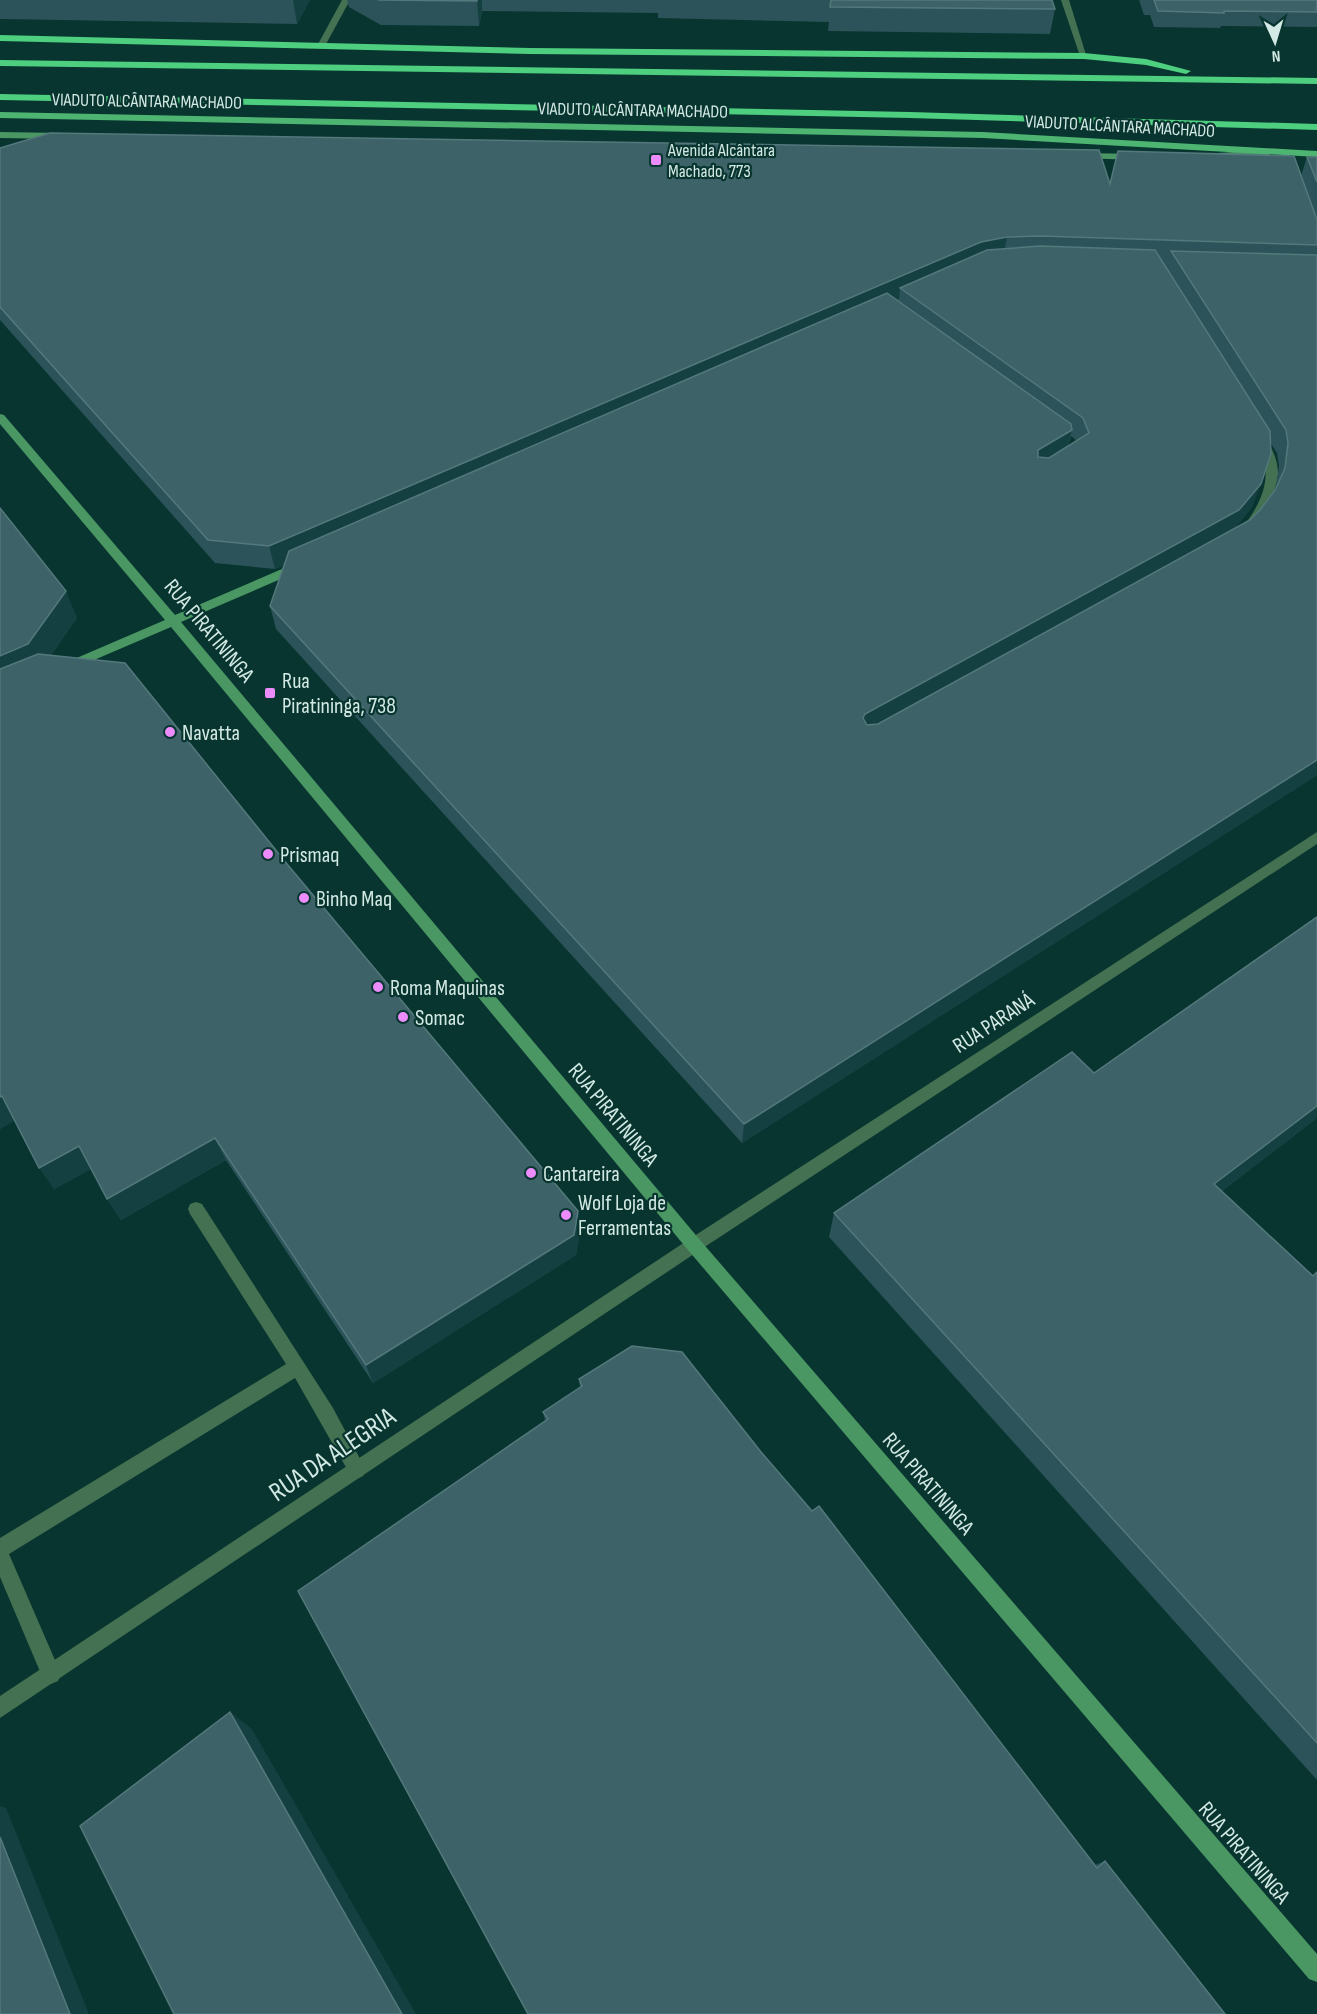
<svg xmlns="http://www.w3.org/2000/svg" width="1317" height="2014" viewBox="0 0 1317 2014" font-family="'Sofia Sans Condensed',sans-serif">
<rect width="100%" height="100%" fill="#08352f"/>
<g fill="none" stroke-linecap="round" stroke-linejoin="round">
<g fill="#437151" fill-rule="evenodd">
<path d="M1061 0H1069L1087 58 1080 56Z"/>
<path d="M196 1202 202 1204 333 1408 366 1470 363 1476 357 1479 351 1476 295 1378 9 1554 61 1674 58 1681 51 1684 44 1681 0 1577V1538L286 1364 190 1214 188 1209 190 1204Z"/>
</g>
<g fill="#437151" fill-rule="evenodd">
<path d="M342 0H350L325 46 318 48 317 46Z"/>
<path d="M1261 437 1265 438C1272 448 1278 460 1278 473 1278 486 1262 527 1249 531L1243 527C1265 498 1274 473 1256 440Z"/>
<path d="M1317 832V844L700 1250 0 1718V1696L688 1240Z"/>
</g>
<g fill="#4a9764" fill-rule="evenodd">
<path d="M0 132 63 133 67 136 63 139 0 138Z"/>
<path d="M1266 150 1270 153 1269 155 1218 159 1214 156 1218 153Z"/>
<path d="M1083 153 1137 154 1141 157 1137 160 1080 158V154Z"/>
<path d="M0 414 4 415 175 615 296 563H304V569L181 622 700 1240 1317 1954V1982L1309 1979 688 1250 171 627 73 669H65L63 666 65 663 165 620 0 424Z"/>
</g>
<path fill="#4db472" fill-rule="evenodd" d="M0 112 983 132 1317 151V157L983 138 0 118Z"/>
<g fill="#4ece7f" fill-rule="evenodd">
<path d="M0 35 530 48 1084 53 1146 59 1191 71 1186 74 1146 65 1084 59 530 54 0 41Z"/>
<path d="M0 60 1317 78V84L0 66Z"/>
<path d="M0 94 910 112 1317 124V130L910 118 0 100Z"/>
</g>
</g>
<g fill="#2b5359" fill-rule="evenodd">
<path d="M0 0H310L297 24 0 19Z"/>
<path d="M347 0H1052L1055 9 1050 34 828 31 829 22 658 18V13L482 11 479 26 381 25 349 7Z"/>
<path d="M1139 0H1317V27L1221 26 1220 28 1154 27 1150 15H1144Z"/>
<path d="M0 148 1110 184 1301 176 1307 157H1317V775L742 1143 276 629 270 606 284 565 275 569 215 563 0 320ZM1071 436 1077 441 1068 446ZM1270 442 1277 453 1279 466 1276 487 1260 510 1250 520 1235 528 1252 507Z"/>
<path d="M0 508 77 618 51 655 287 864 578 1211 580 1232 576 1255 373 1383 226 1160 121 1220 107 1199 91 1169 54 1189 15 1120 0 1129Z"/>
<path d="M1317 917V1118L1222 1191 1313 1276 1317 1272V1780L829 1237 834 1213 1094 1073Z"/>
<path d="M579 1379 761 1452 1095 1865 1105 1861 1225 2014 545 1421 543 1412 580 1388Z"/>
</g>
<g fill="#154042">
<path d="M293 0H310L297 24Z"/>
<path d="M477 0H482V11L479 26Z"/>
<path d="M1007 237 1003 260 900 288 899 299 275 569 269 546 981 242Z"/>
<path d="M1072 430 1066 453 1033 473 1038 450Z"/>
<path d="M1261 484 1252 507 1231 533 862 737 863 718 865 714Z"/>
<path d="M66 591 77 618 40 671 0 689V656Z"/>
<path d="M1317 760V775L742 1143 744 1124Z"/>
<path d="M2 1096 18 1119 0 1129V1097Z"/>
<path d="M1317 1106V1118L1198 1209 1214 1184Z"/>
<path d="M215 1138 226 1160 121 1220 107 1199Z"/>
<path d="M79 1146 93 1168 54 1189 39 1168Z"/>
<path d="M578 1211 580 1232 576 1255 373 1383 366 1365Z"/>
<path d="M230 1712 252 1729 416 2014H402Z"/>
<path d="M0 1806 6 1808 89 2014H70L0 1837Z"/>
</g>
<g fill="#3d6368" stroke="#54787c" stroke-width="1.5">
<path d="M378 0H477V1Z"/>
<path d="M831 0H1052L1055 9 830 7Z"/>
<path d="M1154 0H1317V12L1224 11V13L1158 11Z"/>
<path d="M50 133 1099 150 1110 184 1118 151 1294 156 1317 220V245L1040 236 1007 237 981 242 269 546 208 540 0 307V148Z"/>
<path d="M1307 157H1317V182Z"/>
<path d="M1040 246 1155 250 1270 431 1271 454 1261 484 1239 510 865 714 863 718 867 725 878 724 1250 520 1260 510 1275 490 1285 468 1288 443 1286 430 1171 251 1317 255V760L744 1124 270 606 289 551 887 293 1071 424 1072 430 1038 450V457L1049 458 1089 433 1083 418 900 288 987 250Z"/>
<path d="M0 508 66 591 28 644 0 656Z"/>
<path d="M38 654 125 663 287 864 578 1211 574 1235 366 1365 215 1138 107 1199 79 1146 39 1168 2 1096 0 1097V669Z"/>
<path d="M1317 917V1106L1214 1184 1313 1276 1317 1272V1743L834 1213 1072 1052 1094 1073Z"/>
<path d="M632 1346 682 1352 761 1452 812 1511 819 1506 1097 1868 1105 1861 1225 2014H528L298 1591 548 1419 543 1412 582 1386 579 1379Z"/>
<path d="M230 1712 402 2014H174L80 1826Z"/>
<path d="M0 1837 70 2014H0Z"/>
</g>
<g fill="#ec8cfb" stroke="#08352f" stroke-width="2">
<rect x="650" y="154" width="12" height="12" rx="3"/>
<rect x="264" y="687" width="12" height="12" rx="3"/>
<circle cx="170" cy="732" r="6"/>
<circle cx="268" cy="854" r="6"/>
<circle cx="304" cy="898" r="6"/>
<circle cx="378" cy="987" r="6"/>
<circle cx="403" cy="1017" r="6"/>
<circle cx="531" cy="1173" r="6"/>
<circle cx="566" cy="1215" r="6"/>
</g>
<g text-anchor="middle" stroke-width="4.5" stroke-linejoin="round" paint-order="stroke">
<g font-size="18" fill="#d3e9e4" stroke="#08352f">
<text transform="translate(147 101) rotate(1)" y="6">VIADUTO ALCÂNTARA MACHADO</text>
<text transform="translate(633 110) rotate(1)" y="6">VIADUTO ALCÂNTARA MACHADO</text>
<text transform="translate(1120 126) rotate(3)" y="6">VIADUTO ALCÂNTARA MACHADO</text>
</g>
<g font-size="18" fill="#d3e9e4" stroke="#08352f" text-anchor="start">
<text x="668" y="156">Avenida Alcântara<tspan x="668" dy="21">Machado, 773</tspan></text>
</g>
<g font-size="22" fill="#d3e9e4" stroke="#08352f">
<text transform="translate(210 630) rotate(50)" y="8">RUA PIRATININGA</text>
<text transform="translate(993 1022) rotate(-33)" y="8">RUA PARANÁ</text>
<text transform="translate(614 1114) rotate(50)" y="8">RUA PIRATININGA</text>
<text transform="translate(929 1483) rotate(49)" y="8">RUA PIRATININGA</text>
<text transform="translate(1245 1852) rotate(49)" y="8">RUA PIRATININGA</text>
</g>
<g font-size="22" fill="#d3e9e4" stroke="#08352f" text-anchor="start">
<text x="282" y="688">Rua<tspan x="282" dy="25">Piratininga, 738</tspan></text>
<text x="182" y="740">Navatta</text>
<text x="280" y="862">Prismaq</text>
<text x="316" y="906">Binho Maq</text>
<text x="390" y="995">Roma Maquinas</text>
<text x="415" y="1025">Somac</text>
<text x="543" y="1181">Cantareira</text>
<text x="578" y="1210">Wolf Loja de<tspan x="578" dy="25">Ferramentas</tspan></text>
</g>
<g font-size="27" fill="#d3e9e4" stroke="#08352f">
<text transform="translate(332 1454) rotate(-34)" y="9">RUA DA ALEGRIA</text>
</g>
</g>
<g transform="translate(1275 42) rotate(176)" stroke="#08352f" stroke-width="4.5" paint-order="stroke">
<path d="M0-4.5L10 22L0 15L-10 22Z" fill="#d3e9e4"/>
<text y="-9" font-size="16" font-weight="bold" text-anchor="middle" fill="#d3e9e4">N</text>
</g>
</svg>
